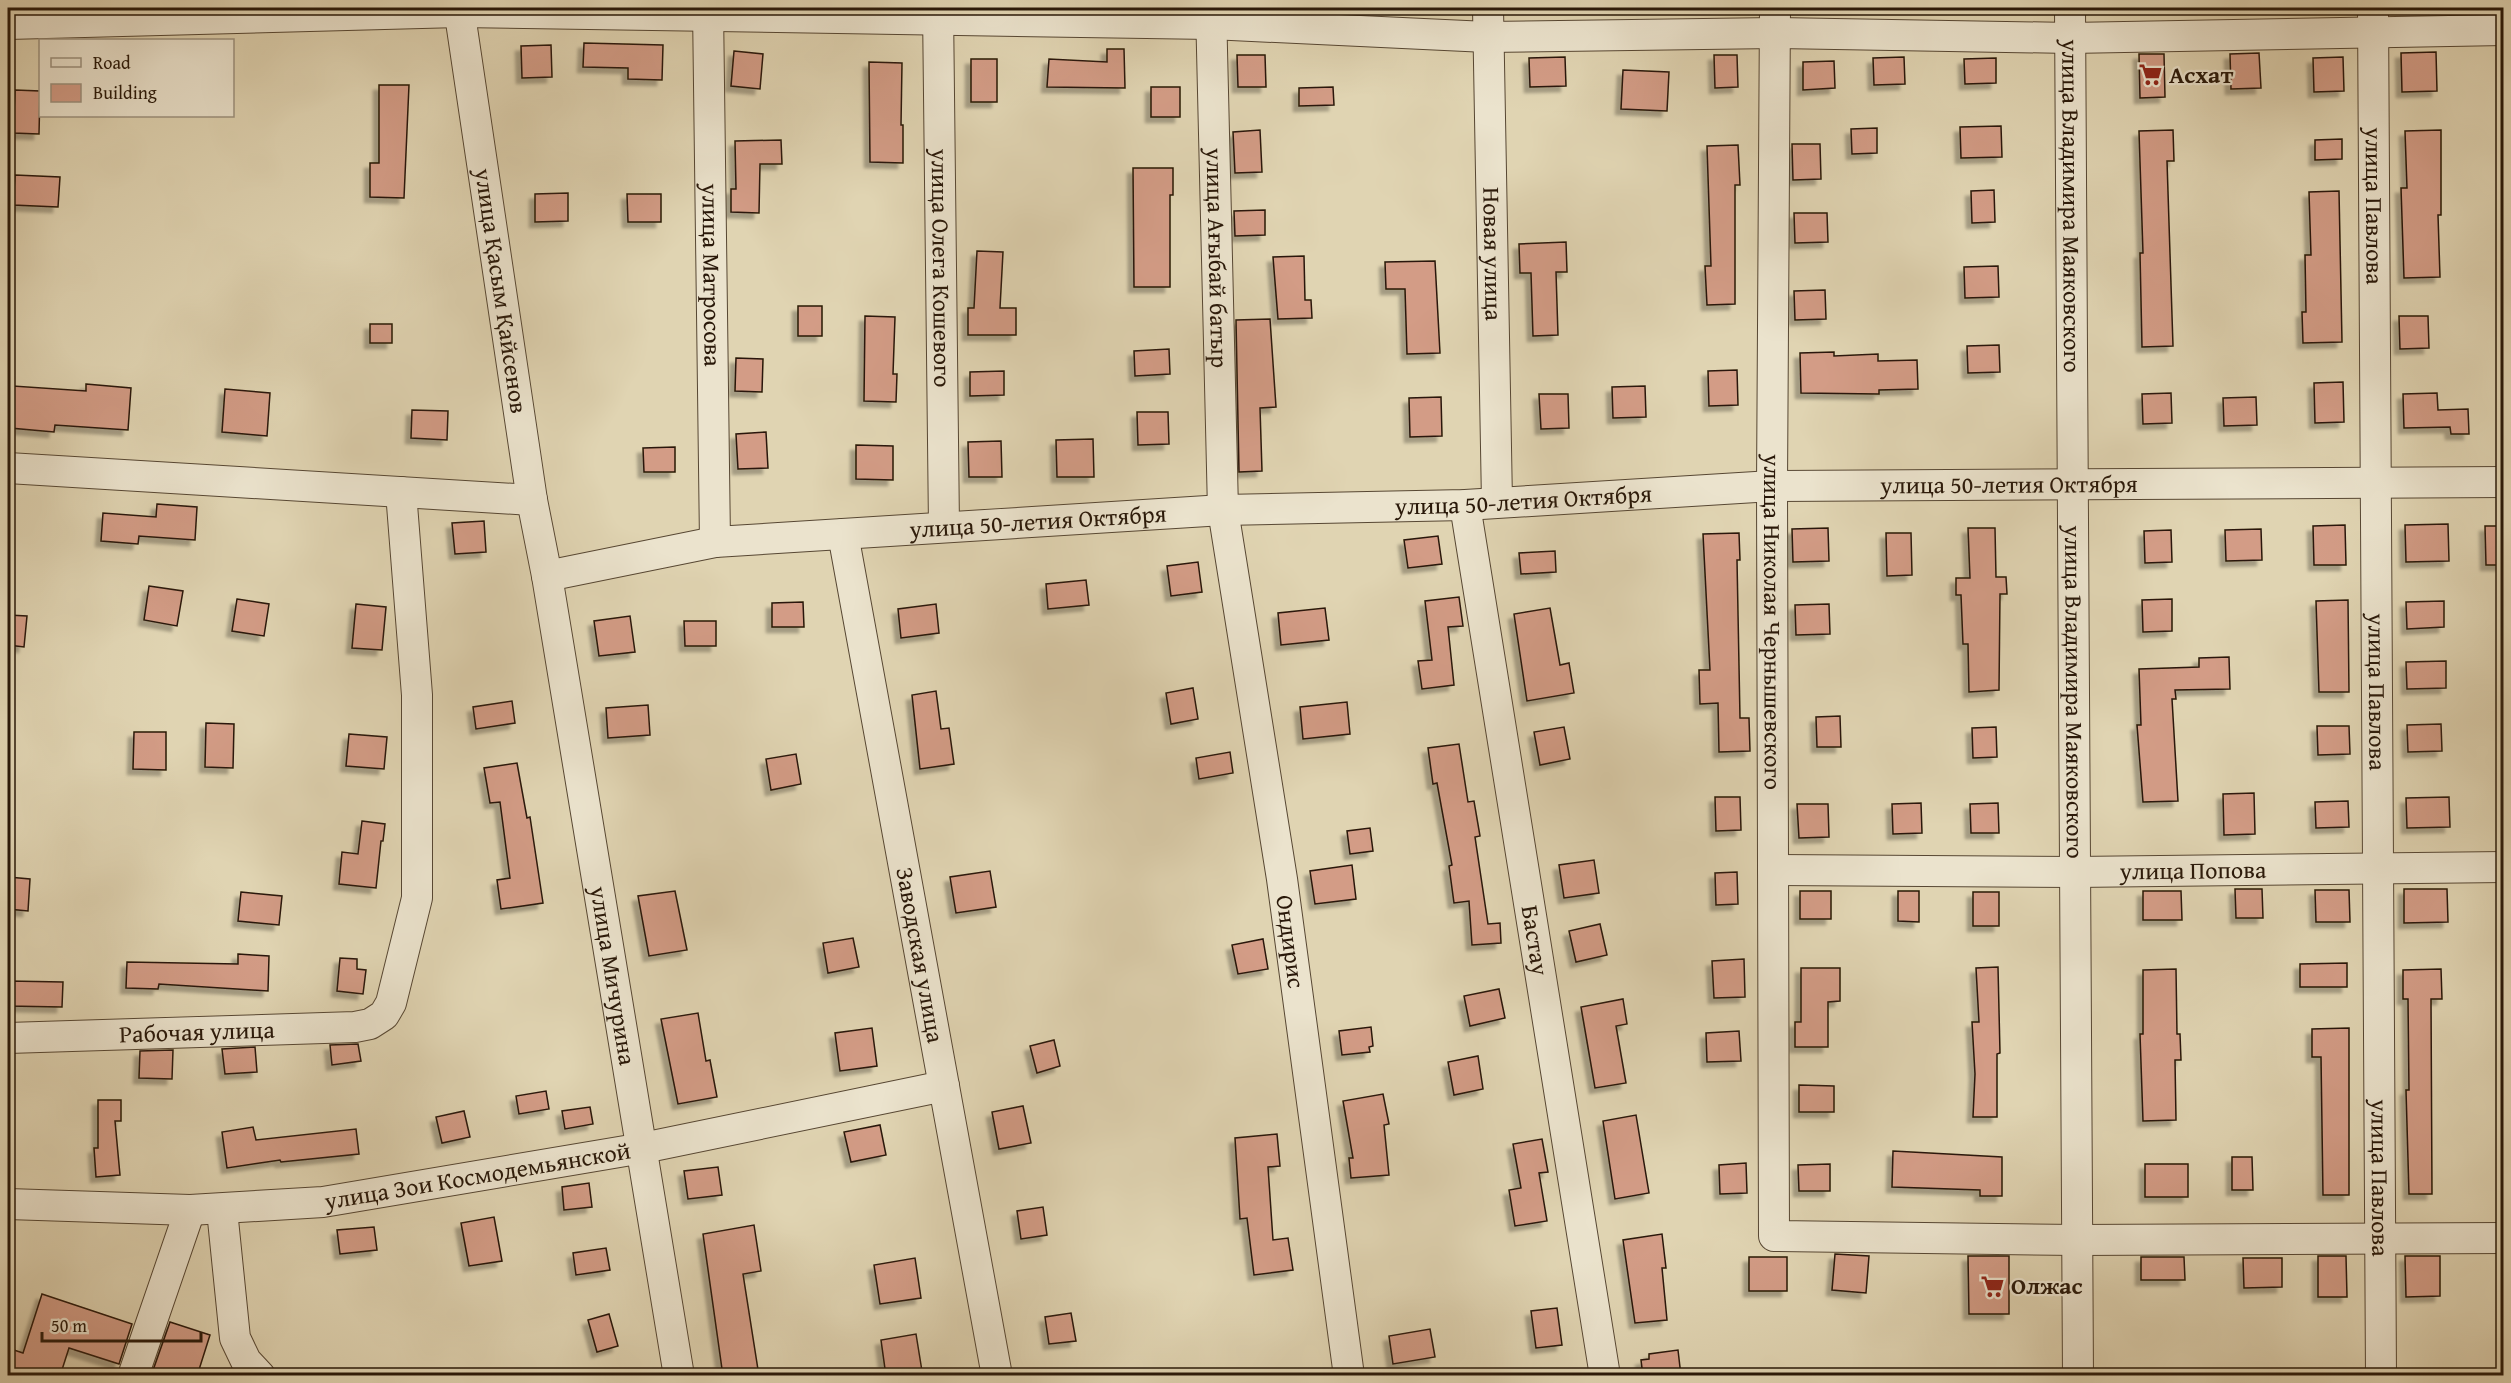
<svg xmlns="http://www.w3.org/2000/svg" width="2511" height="1383" viewBox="0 0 2511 1383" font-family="'Gentium Book Plus',serif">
<defs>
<filter id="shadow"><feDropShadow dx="-5.5" dy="5.5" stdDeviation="1.5" flood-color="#0004"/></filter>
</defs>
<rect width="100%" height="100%" fill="#e0d4b2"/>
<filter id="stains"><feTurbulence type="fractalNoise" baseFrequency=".00333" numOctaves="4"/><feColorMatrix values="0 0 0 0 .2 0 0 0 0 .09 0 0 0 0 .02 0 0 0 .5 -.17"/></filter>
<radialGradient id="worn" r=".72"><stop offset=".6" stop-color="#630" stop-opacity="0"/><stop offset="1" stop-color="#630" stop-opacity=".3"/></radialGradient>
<g fill="#d39c86" stroke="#291809" stroke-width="1.5" filter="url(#shadow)">
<path d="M584 43 663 45 662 80 628 79V68L583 67Z"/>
<path d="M551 45 552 77 522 78 521 46Z"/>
<path d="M1107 49H1124L1125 88 1047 87 1049 59 1107 62Z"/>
<path d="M734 51 763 54 760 89 731 86Z"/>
<path d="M2436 52 2437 91 2402 92 2401 53Z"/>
<path d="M2259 53 2261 88 2231 89 2230 54Z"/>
<path d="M2139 54H2164L2165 97 2140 98Z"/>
<path d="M1237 55H1265L1266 87H1238Z"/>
<path d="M1714 55H1737L1738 87 1715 88Z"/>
<path d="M1565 57 1566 86 1530 87 1529 58Z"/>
<path d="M1904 57 1905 84 1874 85 1873 58Z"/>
<path d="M2343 57 2344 91 2314 92 2313 58Z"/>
<path d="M1996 58V83L1965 84 1964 59Z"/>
<rect x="971" y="59" width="26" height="43"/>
<path d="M1834 61 1835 88 1803 90V62Z"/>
<path d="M869 62 902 63 901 125H903V163L870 162Z"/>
<path d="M1623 70 1669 72 1667 111 1621 109Z"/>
<path d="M379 85H409L404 198 370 197V163H379Z"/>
<rect x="1151" y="87" width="29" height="30"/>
<path d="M1333 87 1334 105 1299 106V88Z"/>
<path d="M15 90 40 91 39 134 13 133Z"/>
<path d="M2001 126 2002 157 1961 158 1960 127Z"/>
<path d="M1877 128V153L1852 154 1851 129Z"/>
<path d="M1260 130 1262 172 1235 173 1233 132Z"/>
<path d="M2173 130 2174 161H2167L2173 346 2142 347 2140 253H2143L2139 131Z"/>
<path d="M2441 130V215H2438L2440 277 2404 278 2401 188H2407L2405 131Z"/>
<path d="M2342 139V159L2315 160V140Z"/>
<path d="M781 140 782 164H760L759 213 731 212V189H736L735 141Z"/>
<path d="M1792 144H1820L1821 179 1793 180Z"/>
<path d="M1738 145 1740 185H1735V304L1707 305 1705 266H1711L1707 146Z"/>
<path d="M1133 168H1173V195H1170V287H1134Z"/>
<path d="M15 175 60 177 58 207 13 205Z"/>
<path d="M1994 190 1995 222 1972 223 1971 191Z"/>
<path d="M2339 191 2342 342 2303 343 2302 312H2306L2305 255H2311L2309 192Z"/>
<path d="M568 193V221L535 222V194Z"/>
<path d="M627 194H661V222H628Z"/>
<path d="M1265 210V235L1235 236 1234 211Z"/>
<path d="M1794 213H1827L1828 242 1795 243Z"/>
<path d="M1566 242 1567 272H1556L1558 335 1533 336 1531 273H1520L1519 244Z"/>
<path d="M977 251 1003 252 1000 308H1016V335H968V308H974Z"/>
<path d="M1304 256 1305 300H1311L1312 318 1278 319 1273 257Z"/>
<path d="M1435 261 1440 353 1407 354 1405 289H1386L1385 262Z"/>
<path d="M1998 266 1999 297 1965 298 1964 267Z"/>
<path d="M1825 290 1826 319 1795 320 1794 291Z"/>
<rect x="798" y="306" width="24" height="30"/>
<path d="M865 316 895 317 893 374H897L896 402 864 401Z"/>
<path d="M2399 316H2428L2429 348 2400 349Z"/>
<path d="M1270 319 1276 407 1260 408 1262 471 1239 472 1236 320Z"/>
<rect x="370" y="324" width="22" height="19"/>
<path d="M1999 345 2000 372 1968 373 1967 346Z"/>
<path d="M1169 349 1170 374 1135 376 1134 351Z"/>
<path d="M1834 352V356L1878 354V361L1917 360 1918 389 1879 390V394L1801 393 1800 353Z"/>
<path d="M736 358 763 359 762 392 735 391Z"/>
<path d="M1737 370 1738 405 1709 406 1708 371Z"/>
<path d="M1004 371V395L970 396V372Z"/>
<path d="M2343 382 2344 422 2315 423 2314 383Z"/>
<path d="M86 384 131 388 128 430 55 425 54 432 10 428 13 386 86 391Z"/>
<path d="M1645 386 1646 417 1613 418 1612 387Z"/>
<path d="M225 389 270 393 267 436 222 432Z"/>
<path d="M2171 393 2172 423 2143 424 2142 394Z"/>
<path d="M2437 393 2438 410 2468 409 2469 434H2451L2450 427 2404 428 2403 394Z"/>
<path d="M1539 394H1568L1569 428 1541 429Z"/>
<path d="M1441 397 1442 436 1410 437 1409 398Z"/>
<path d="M2256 397 2257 425 2224 426 2223 398Z"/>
<path d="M412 410 448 411 447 440 411 438Z"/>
<path d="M1137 412H1168L1169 444 1138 445Z"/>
<path d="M766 432 768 468 738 469 736 434Z"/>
<path d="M1093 439 1094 477H1057L1056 440Z"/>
<path d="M1001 441 1002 477H969L968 442Z"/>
<path d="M856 445 893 446V480L856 479Z"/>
<path d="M675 447V472H644L643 448Z"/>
<path d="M157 504 197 507 195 540 139 536 138 544 101 541 103 513 156 517Z"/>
<path d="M484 521 486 552 455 554 452 523Z"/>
<path d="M2448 524 2449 561 2406 562 2405 525Z"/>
<path d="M2345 525 2346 565H2314L2313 526Z"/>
<path d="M2485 526H2504V565H2486Z"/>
<path d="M1828 528 1829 561 1793 562 1792 529Z"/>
<path d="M1968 528H1995L1996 577H2006L2007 594H2000L1999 690 1969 692 1968 644H1963L1961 595H1956V578H1970Z"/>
<path d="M2261 529 2262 560 2226 561 2225 530Z"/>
<path d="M2171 530 2172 562 2145 563 2144 531Z"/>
<path d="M1739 533 1740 560H1737L1740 718H1749L1750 751 1719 752 1718 703 1700 704 1699 670H1710L1703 534Z"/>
<path d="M1886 533H1911L1912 575 1887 576Z"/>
<path d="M1438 536 1442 564 1408 568 1404 540Z"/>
<path d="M1555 551 1556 572 1521 574 1519 553Z"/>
<path d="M1198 562 1202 592 1171 596 1167 566Z"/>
<path d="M1086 580 1089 605 1048 609 1046 584Z"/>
<path d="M149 586 183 591 177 626 144 620Z"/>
<path d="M1459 597 1463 626 1448 627 1454 685 1422 689 1418 661 1432 660 1425 601Z"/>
<path d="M237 599 269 604 264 636 232 631Z"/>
<path d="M2172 599V631L2143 632 2142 600Z"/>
<path d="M2348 600 2349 692H2319L2316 601Z"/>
<path d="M2444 601V627L2407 629 2406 602Z"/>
<path d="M803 602 804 627H772V603Z"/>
<path d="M356 604 386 607 382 650 352 648Z"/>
<path d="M936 604 939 633 901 638 898 609Z"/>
<path d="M1829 604 1830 634 1796 635 1795 605Z"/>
<path d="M1325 608 1329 640 1281 645 1278 613Z"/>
<path d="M1550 608 1560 665 1569 663 1574 693 1527 701 1514 614Z"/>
<path d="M8 615 27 616 24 647 8 645Z"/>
<path d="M630 616 635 652 599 656 594 621Z"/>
<path d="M684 621H716V646H685Z"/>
<path d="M2229 657 2230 689 2175 690 2176 699H2172L2178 801 2143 802 2137 725H2141L2139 669 2199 667V658Z"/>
<path d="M2446 661V688L2407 689 2406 662Z"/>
<path d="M1193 688 1198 719 1171 724 1166 693Z"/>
<path d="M936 691 941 729 949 728 954 764 920 769 912 695Z"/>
<path d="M512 701 515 723 476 729 473 707Z"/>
<path d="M1347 702 1350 734 1303 739 1300 707Z"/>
<path d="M648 705 650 735 608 738 606 708Z"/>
<path d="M1840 716 1841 747H1817L1816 717Z"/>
<path d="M206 723 234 724 233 768 205 767Z"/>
<path d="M2441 724 2442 751 2408 752 2407 725Z"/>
<path d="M2317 726H2349L2350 754 2318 755Z"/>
<path d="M1564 727 1570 759 1540 765 1534 732Z"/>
<path d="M1996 727 1997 757 1973 758 1972 728Z"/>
<path d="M134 732H166V770L133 769Z"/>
<path d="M349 734 387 737 384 769 346 766Z"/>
<path d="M1459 744 1468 802 1474 801 1480 836 1475 837 1488 924 1500 923 1501 943 1472 945 1469 901 1454 903 1449 866 1452 865 1437 783 1433 784 1428 748Z"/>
<path d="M1230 752 1233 773 1199 779 1196 758Z"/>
<path d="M796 754 801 784 771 790 766 759Z"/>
<path d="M517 763 527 818 530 817 543 903 501 909 497 880 510 878 500 802 490 803 484 768Z"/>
<path d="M2254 793 2255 834 2224 835 2223 794Z"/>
<path d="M1715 797H1740L1741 830 1716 831Z"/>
<path d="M2449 797 2450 827 2407 828 2406 798Z"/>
<path d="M2348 801 2349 827 2316 828 2315 802Z"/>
<path d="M1921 803 1922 833 1893 834 1892 804Z"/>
<path d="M1998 803 1999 833H1971L1970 804Z"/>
<path d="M1797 804H1828L1829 837 1799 838Z"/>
<path d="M362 821 385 824 383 841H381L376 888 339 884 342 852 358 854Z"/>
<path d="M1370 828 1373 851 1350 854 1347 831Z"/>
<path d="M1594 860 1599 893 1564 898 1559 865Z"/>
<path d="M1352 865 1356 899 1315 904 1310 871Z"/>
<path d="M990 871 996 907 956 913 950 877Z"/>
<path d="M1737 872 1738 904 1716 905 1715 873Z"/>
<path d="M8 877 30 879 28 911 8 909Z"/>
<path d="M2235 889H2262L2263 918H2236Z"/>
<path d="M2404 889H2447L2448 922 2404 923Z"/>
<path d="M2315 890H2349L2350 922H2316Z"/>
<path d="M675 891 687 950 649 956 638 896Z"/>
<rect x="1800" y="891" width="31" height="28"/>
<path d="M1898 891H1919V922L1898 921Z"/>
<path d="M2143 891H2181L2182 920H2143Z"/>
<path d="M241 892 282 896 279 925 238 921Z"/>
<rect x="1973" y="892" width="26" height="34"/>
<path d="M1600 924 1607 955 1576 962 1569 931Z"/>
<path d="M853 938 859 967 828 973 823 943Z"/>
<path d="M1263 939 1268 969 1238 974 1232 945Z"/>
<path d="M238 954 269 956 268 991 159 984 158 989 126 988 127 962 238 964Z"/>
<path d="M340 958 357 959V969L366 970 363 994 337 991Z"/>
<path d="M1744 959 1745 997 1714 998 1712 961Z"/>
<path d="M2347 963V987H2300V964Z"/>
<path d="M1998 967 2000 1053 1997 1054V1117H1973L1975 1074 1972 1022H1979L1976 968Z"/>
<path d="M1801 968H1840V1001L1828 1002V1047H1795V1022H1801Z"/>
<path d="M2176 969 2177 1034H2180L2181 1060H2175L2176 1120 2143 1121 2140 1034H2143V970Z"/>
<path d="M2441 969 2442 999H2431L2432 1194H2409L2406 1090H2409L2408 999H2403V970Z"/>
<path d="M8 981 63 982 62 1007 8 1006Z"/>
<path d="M1499 989 1505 1018 1470 1026 1464 996Z"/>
<path d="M1623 999 1627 1024 1616 1026 1626 1083 1595 1088 1581 1007Z"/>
<path d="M698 1013 706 1061 710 1060 717 1097 678 1104 661 1019Z"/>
<path d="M1371 1027 1373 1046 1369 1047 1370 1052 1342 1055 1339 1031Z"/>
<path d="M872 1028 877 1066 840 1071 835 1033Z"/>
<path d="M2349 1028V1195H2323L2321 1057H2312V1029Z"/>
<path d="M1739 1031 1741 1061 1707 1062 1706 1033Z"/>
<path d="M1054 1040 1060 1066 1037 1073 1030 1046Z"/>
<path d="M358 1044 361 1061 332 1065 330 1045Z"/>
<path d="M255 1047 257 1072 225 1074 222 1049Z"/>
<path d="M173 1050 172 1079 139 1078 140 1051Z"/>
<path d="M1478 1056 1483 1089 1454 1095 1448 1062Z"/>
<path d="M1799 1085 1834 1086V1112H1799Z"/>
<path d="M546 1091 549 1109 519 1114 516 1096Z"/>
<path d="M1383 1094 1389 1124 1384 1125 1389 1175 1351 1178 1349 1158H1353L1343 1101Z"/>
<path d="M98 1100H121V1121H115L120 1175 96 1177 94 1148H98Z"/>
<path d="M1023 1106 1031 1143 999 1149 992 1112Z"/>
<path d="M590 1107 593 1124 565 1129 562 1111Z"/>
<path d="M464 1111 470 1137 442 1143 436 1117Z"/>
<path d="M1636 1115 1649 1193 1615 1199 1603 1121Z"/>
<path d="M880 1125 886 1155 851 1162 844 1132Z"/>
<path d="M253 1127 256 1140 356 1129 359 1154 281 1162 280 1160 227 1168 222 1132Z"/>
<path d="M1277 1134 1280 1166 1268 1167 1273 1240 1288 1238 1293 1270 1254 1275 1247 1218 1240 1219 1235 1138Z"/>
<path d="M1542 1139 1548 1172 1539 1173 1547 1221 1515 1226 1509 1190 1521 1188 1513 1144Z"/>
<path d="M1893 1151 2002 1157V1196H1980V1190L1892 1187Z"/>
<path d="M2232 1157H2252L2253 1190H2232Z"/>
<path d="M1746 1163 1747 1193 1720 1194 1719 1165Z"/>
<path d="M1830 1164V1191H1799L1798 1165Z"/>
<rect x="2145" y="1164" width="43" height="33"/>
<path d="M718 1167 722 1195 688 1199 684 1171Z"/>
<path d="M589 1183 592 1207 564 1210 562 1187Z"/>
<path d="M1043 1207 1047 1235 1021 1239 1017 1211Z"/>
<path d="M494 1217 502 1261 469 1266 461 1223Z"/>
<path d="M754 1225 761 1271 743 1274 759 1376H723L703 1234Z"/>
<path d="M374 1227 377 1250 340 1254 337 1230Z"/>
<path d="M1662 1234 1666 1268H1662L1667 1320 1635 1323 1623 1240Z"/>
<path d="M606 1248 610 1270 576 1275 573 1253Z"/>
<path d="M1835 1254 1869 1256 1866 1293 1832 1290Z"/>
<path d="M1968 1256H2009V1314H1969Z"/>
<path d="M2318 1256H2346L2347 1297H2318Z"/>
<path d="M2405 1256H2440V1296L2406 1297Z"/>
<rect x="1749" y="1257" width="38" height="34"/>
<path d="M2141 1257H2184L2185 1280H2141Z"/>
<path d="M915 1258 921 1298 880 1304 874 1265Z"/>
<path d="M2243 1258H2282V1287L2244 1288Z"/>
<path d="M42 1294 132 1324 119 1364 69 1348 60 1376H8V1348L23 1353Z"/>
<path d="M1557 1308 1562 1345 1536 1348 1531 1311Z"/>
<path d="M1071 1313 1076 1341 1049 1344 1045 1317Z"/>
<path d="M609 1314 618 1346 597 1352 588 1320Z"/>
<path d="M170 1322 210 1335 197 1376H151Z"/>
<path d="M1430 1329 1435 1357 1393 1364 1389 1336Z"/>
<path d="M916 1334 922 1371 886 1376 881 1340Z"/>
<path d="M1678 1350 1681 1376H1643L1641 1360 1649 1359V1354Z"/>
</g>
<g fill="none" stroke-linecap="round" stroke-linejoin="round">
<defs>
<g id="minor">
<path id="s1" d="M459 8 532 500 547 576 679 1376"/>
<path id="s2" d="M708 8 715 542"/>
<path id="s3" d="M938 8 944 527"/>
<path id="s4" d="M1211 8 1223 510 1282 879 1349 1376"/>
<path id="s5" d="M1488 8 1497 502"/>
<path id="s6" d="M1775 8 1772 486 1774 1236 2077 1240 2504 1238"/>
<path id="s7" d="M2070 8 2078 1376"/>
<path id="s8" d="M2373 8 2381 1376"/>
<path d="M8 24 459 12 1211 24 1487 37 1775 33 2070 38 2504 30"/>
<path d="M8 468 532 500"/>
<path id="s9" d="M1465 505 1605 1376"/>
<path id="s10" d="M843 534 997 1376"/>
<path id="s11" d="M547 576 715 542 1223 510 1465 505 1772 486 2504 482"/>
<path id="s12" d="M1773 870 2075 872 2504 867"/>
<path id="s13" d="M8 1038 355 1027 370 1024 384 1015 391 1003 417 898V695L401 492"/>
<path id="s14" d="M8 1204 190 1210 323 1202 643 1148 944 1086"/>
<path d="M222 1210 235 1338 246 1361 260 1376"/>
<path d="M133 1376 190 1210"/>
</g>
</defs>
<use href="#minor" stroke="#574733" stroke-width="32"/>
<use href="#minor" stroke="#ebe3cd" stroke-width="30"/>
</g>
<defs>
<symbol id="supermarket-bare" viewBox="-9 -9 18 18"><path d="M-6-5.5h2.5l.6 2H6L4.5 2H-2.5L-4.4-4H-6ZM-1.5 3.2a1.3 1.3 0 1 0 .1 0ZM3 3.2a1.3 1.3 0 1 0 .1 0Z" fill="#8f2418" stroke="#ebe3cd" stroke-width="2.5" paint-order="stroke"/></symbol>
</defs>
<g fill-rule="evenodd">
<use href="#supermarket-bare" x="2134" y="58" width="33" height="33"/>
<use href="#supermarket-bare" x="1976" y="1270" width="33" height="33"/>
</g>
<g text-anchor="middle" stroke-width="4.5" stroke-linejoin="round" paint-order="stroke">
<g font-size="24" font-weight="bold" fill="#291809" stroke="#ebe3cd" text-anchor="start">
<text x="2169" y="83">Асхат</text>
<text x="2011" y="1294">Олжас</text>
</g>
<g font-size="24" fill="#291809" stroke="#ebe3cd">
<text dy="8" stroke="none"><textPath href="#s7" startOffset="198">улица Владимира Маяковского</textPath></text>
<text dy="8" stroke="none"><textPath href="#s8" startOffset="198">улица Павлова</textPath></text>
<text dy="8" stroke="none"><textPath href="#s5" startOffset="246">Новая улица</textPath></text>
<text dy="8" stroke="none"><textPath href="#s4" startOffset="250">улица Ағыбай батыр</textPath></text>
<text dy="8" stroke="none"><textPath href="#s3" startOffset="260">улица Олега Кошевого</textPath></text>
<text dy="8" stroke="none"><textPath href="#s2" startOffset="267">улица Матросова</textPath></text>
<text dy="8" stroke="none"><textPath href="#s1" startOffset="286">улица Қасым Қайсенов</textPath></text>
<text dy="8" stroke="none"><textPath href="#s11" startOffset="1467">улица 50-летия Октября</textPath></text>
<text dy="8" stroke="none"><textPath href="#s11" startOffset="981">улица 50-летия Октября</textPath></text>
<text dy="8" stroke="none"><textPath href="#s11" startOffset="495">улица 50-летия Октября</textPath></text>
<text dy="8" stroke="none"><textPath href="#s6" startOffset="614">улица Николая Чернышевского</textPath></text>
<text dy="8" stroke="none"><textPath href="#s7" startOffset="684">улица Владимира Маяковского</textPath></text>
<text dy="8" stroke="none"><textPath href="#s8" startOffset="684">улица Павлова</textPath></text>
<text dy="8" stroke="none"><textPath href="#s12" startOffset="420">улица Попова</textPath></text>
<text dy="8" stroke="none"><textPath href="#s9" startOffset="441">Бастау</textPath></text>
<text dy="8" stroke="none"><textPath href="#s4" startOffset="939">Ондирис</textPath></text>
<text dy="8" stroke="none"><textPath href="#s10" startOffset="428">Заводская улица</textPath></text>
<text dy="8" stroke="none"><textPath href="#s1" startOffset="980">улица Мичурина</textPath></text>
<text dy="8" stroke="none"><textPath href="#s13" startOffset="189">Рабочая улица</textPath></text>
<text dy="8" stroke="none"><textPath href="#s14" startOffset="472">улица Зои Космодемьянской</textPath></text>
<text dy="8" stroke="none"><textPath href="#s8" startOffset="1170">улица Павлова</textPath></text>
</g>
</g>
<rect width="2511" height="1383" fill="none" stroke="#e0d4b2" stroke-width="30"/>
<rect x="9" y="9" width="2493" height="1365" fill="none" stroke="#291809" stroke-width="3"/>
<rect x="15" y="15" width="2481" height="1353" fill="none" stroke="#291809" stroke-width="1.5"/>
<rect x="39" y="39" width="195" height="78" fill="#ebe3cd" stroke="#9d927f" stroke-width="1.5"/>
<rect x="51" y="58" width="30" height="9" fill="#ebe3cd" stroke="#9d927f" stroke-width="1.5"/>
<text x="93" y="69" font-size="18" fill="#291809">Road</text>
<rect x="51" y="84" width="30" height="18" fill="#d39c86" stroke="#9d927f" stroke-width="1.5"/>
<text x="93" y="99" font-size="18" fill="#291809">Building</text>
<path d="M42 1332v9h159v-9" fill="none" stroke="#291809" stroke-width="3"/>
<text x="51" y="1332" font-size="18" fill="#291809" stroke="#ebe3cd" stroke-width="4.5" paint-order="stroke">50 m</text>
<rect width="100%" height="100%" filter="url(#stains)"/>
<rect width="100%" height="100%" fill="url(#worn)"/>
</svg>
